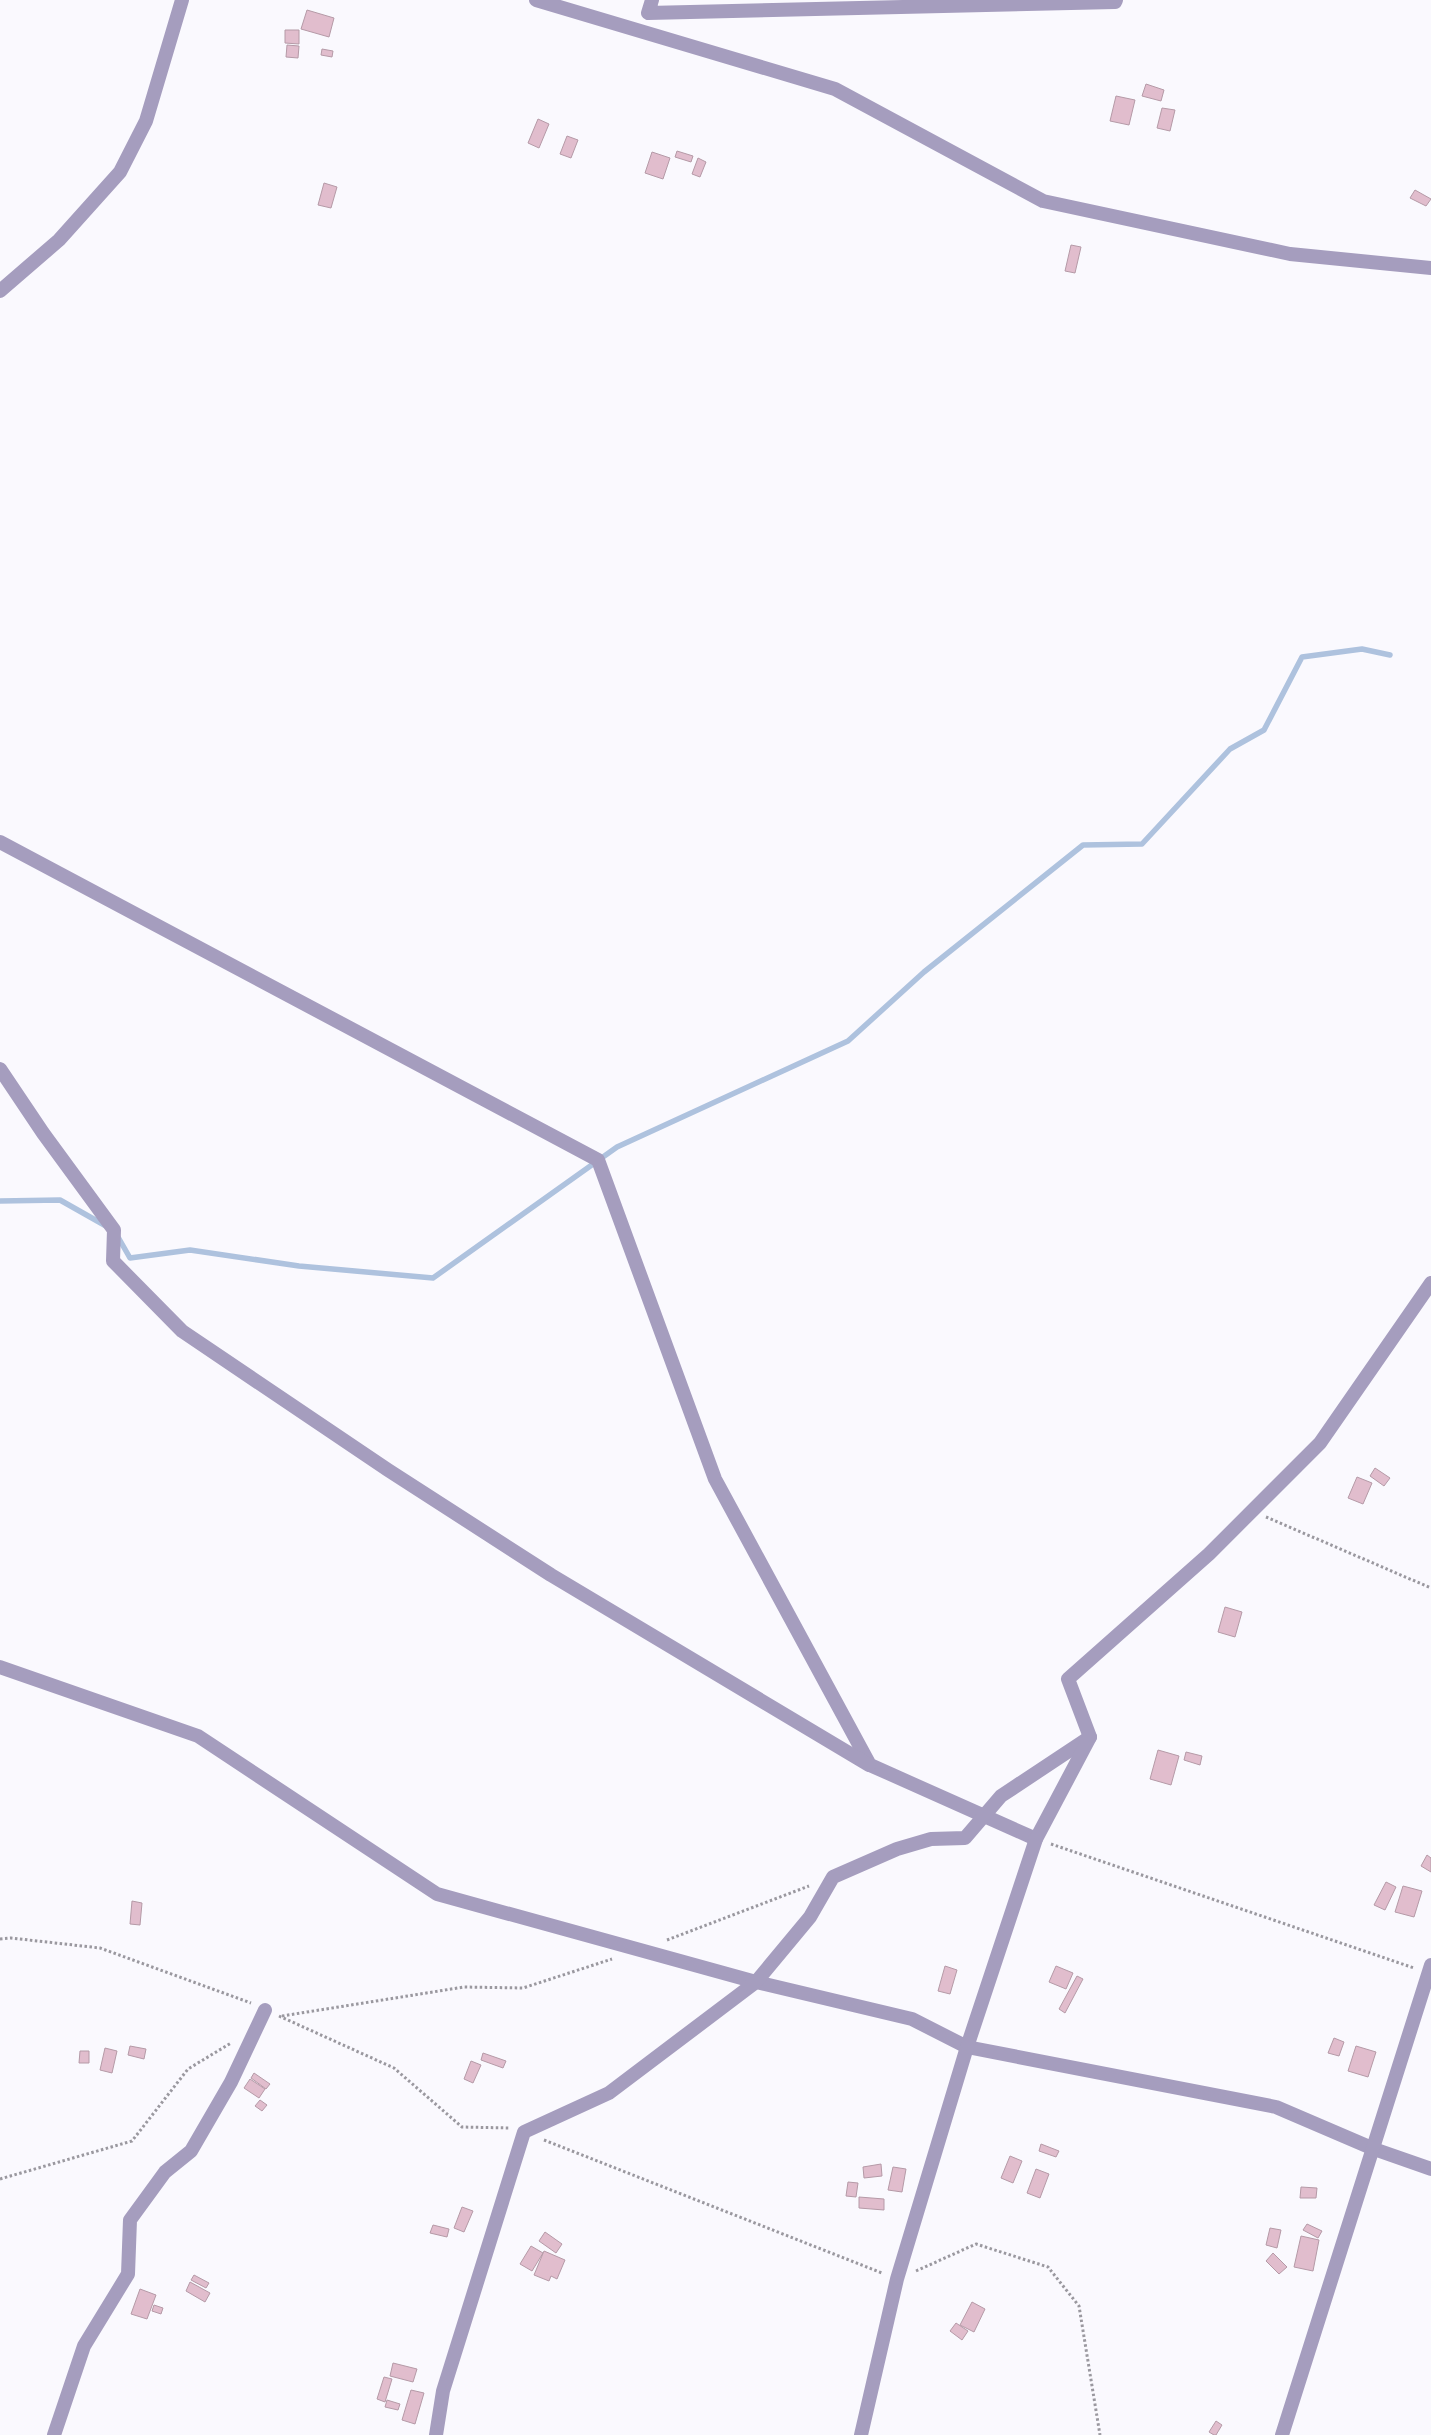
<svg xmlns="http://www.w3.org/2000/svg" width="1431" height="2435" viewBox="0 0 1431 2435" font-family="'PT Sans',sans-serif">
<rect width="100%" height="100%" fill="#faf9fe"/>
<g fill="none" stroke-linecap="round" stroke-linejoin="round">
<g stroke="#aec2de" stroke-width="5.5">
<path d="M0 1201 60 1200 106 1226"/>
<path d="M118 1237 130 1258 190 1250 299 1266 433 1278 617 1147 848 1041 924 972 1083 845 1142 844 1230 749 1264 730 1302 657 1362 649 1390 655"/>
</g>
</g>
<g fill="#e1bdcd" stroke="#b59aa7">
<path d="M307 10 334 18 329 37 301 29Z"/>
<path d="M285 30H299V44L285 43Z"/>
<path d="M287 45 299 46 298 58 286 57Z"/>
<path d="M322 49 333 51 332 57 321 55Z"/>
<path d="M1146 84 1164 90 1161 101 1142 96Z"/>
<path d="M1116 96 1135 100 1129 125 1110 121Z"/>
<path d="M1162 108 1175 110 1170 131 1157 128Z"/>
<path d="M538 119 549 124 539 148 528 143Z"/>
<path d="M567 136 578 140 571 158 560 154Z"/>
<path d="M677 151 693 156 691 162 675 157Z"/>
<path d="M652 152 670 158 663 179 645 173Z"/>
<path d="M698 158 706 162 700 177 692 174Z"/>
<path d="M324 183 337 187 331 208 318 205Z"/>
<path d="M1415 190 1431 199 1426 206 1410 198Z"/>
<path d="M1071 245 1081 247 1075 273 1065 271Z"/>
<path d="M1375 1468 1390 1478 1384 1486 1370 1476Z"/>
<path d="M1357 1477 1372 1483 1363 1504 1348 1498Z"/>
<path d="M1225 1607 1242 1612 1235 1637 1218 1632Z"/>
<path d="M1158 1750 1179 1756 1171 1785 1150 1779Z"/>
<path d="M1186 1752 1202 1756 1200 1765 1184 1760Z"/>
<path d="M1427 1855 1431 1858V1872L1421 1866Z"/>
<path d="M1386 1882 1396 1887 1385 1910 1374 1905Z"/>
<path d="M1403 1886 1422 1891 1414 1917 1395 1912Z"/>
<path d="M132 1901 142 1903 140 1925 130 1924Z"/>
<path d="M945 1966 957 1970 950 1994 938 1991Z"/>
<path d="M1056 1966 1073 1973 1066 1989 1049 1982Z"/>
<path d="M1077 1976 1083 1979 1065 2013 1059 2009Z"/>
<path d="M1334 2038 1344 2042 1339 2056 1328 2053Z"/>
<path d="M130 2046 146 2049 144 2059 128 2055Z"/>
<path d="M1356 2046 1376 2052 1368 2077 1348 2071Z"/>
<path d="M105 2048 117 2051 112 2073 100 2070Z"/>
<path d="M80 2051H89V2063H79Z"/>
<path d="M483 2053 506 2061 503 2068 481 2060Z"/>
<path d="M471 2061 481 2065 473 2083 464 2079Z"/>
<path d="M254 2073 270 2084 266 2089 251 2078Z"/>
<path d="M250 2079 265 2089 259 2098 244 2088Z"/>
<path d="M260 2100 267 2105 262 2111 255 2106Z"/>
<path d="M1041 2144 1059 2151 1056 2157 1039 2151Z"/>
<path d="M1010 2156 1022 2161 1013 2183 1001 2178Z"/>
<path d="M881 2164 882 2176 864 2178 863 2167Z"/>
<path d="M893 2167 906 2169 902 2192 888 2190Z"/>
<path d="M1036 2169 1049 2174 1040 2198 1027 2193Z"/>
<path d="M848 2182 858 2183 856 2197 846 2196Z"/>
<path d="M1301 2187 1317 2188 1316 2198H1300Z"/>
<path d="M859 2197 884 2199V2210L859 2208Z"/>
<path d="M462 2207 473 2211 464 2232 454 2228Z"/>
<path d="M1307 2224 1322 2231 1318 2238 1303 2230Z"/>
<path d="M433 2225 449 2229 447 2237 430 2233Z"/>
<path d="M1270 2228 1281 2230 1277 2248 1266 2245Z"/>
<path d="M545 2232 562 2244 556 2253 539 2241Z"/>
<path d="M1301 2236 1319 2240 1313 2271 1294 2267Z"/>
<path d="M531 2246 543 2253 532 2271 520 2264Z"/>
<path d="M544 2251 565 2260 557 2279 551 2276 549 2281 534 2275Z"/>
<path d="M1273 2253 1287 2267 1279 2274 1266 2261Z"/>
<path d="M194 2275 209 2283 206 2288 191 2280Z"/>
<path d="M190 2282 210 2293 205 2302 186 2291Z"/>
<path d="M140 2289 156 2295 147 2319 131 2314Z"/>
<path d="M972 2302 985 2309 974 2332 960 2325Z"/>
<path d="M154 2305 163 2308 161 2314 152 2311Z"/>
<path d="M956 2323 968 2331 962 2340 950 2331Z"/>
<path d="M393 2363 417 2369 413 2382 390 2376Z"/>
<path d="M384 2377 392 2379 385 2402 377 2399Z"/>
<path d="M411 2390 424 2393 415 2424 402 2420Z"/>
<path d="M387 2400 400 2404 398 2410 385 2407Z"/>
<path d="M1216 2421 1222 2425 1216 2435H1214L1209 2432Z"/>
</g>
<g fill="none" stroke-linecap="round" stroke-linejoin="round">
<g stroke="#9a989f" stroke-width="3" stroke-dasharray="2.5 2.5" stroke-linecap="butt">
<path d="M1266 1517 1431 1588"/>
<path d="M1051 1844 1414 1968"/>
<path d="M0 1939 11 1938 100 1948 251 2003"/>
<path d="M667 1940 809 1886"/>
<path d="M279 2016 394 2068 462 2127 510 2128"/>
<path d="M282 2016 464 1987 523 1988 612 1959"/>
<path d="M544 2140 882 2273"/>
<path d="M0 2179 132 2141 188 2069 231 2043"/>
<path d="M916 2271 976 2244 1048 2267 1079 2306 1100 2435"/>
</g>
<g stroke="#a59dbe" stroke-width="14">
<path d="M536 0 835 89 1043 201 1290 254 1431 268"/>
<path d="M652 0 648 13 1115 2 1116 0"/>
<path d="M0 291 59 240 120 172 146 121 182 0"/>
<path d="M0 842 598 1160 715 1479 870 1765 1036 1839"/>
<path d="M0 1069 43 1133 114 1230 113 1261 182 1331 388 1470 551 1575 869 1765"/>
<path d="M0 1667 198 1736 437 1894 756 1982 912 2019 967 2047 1276 2107 1374 2149 1431 2169"/>
<path d="M54 2435 84 2346 128 2274 130 2220 165 2172 191 2151 231 2082 265 2010"/>
<path d="M436 2435 443 2391 524 2132 609 2093 756 1982 810 1917 833 1877 897 1849 931 1839 965 1838 1001 1796 1090 1737"/>
<path d="M861 2435 897 2279 967 2047 1036 1839 1090 1737 1068 1679 1209 1554 1320 1443 1431 1283"/>
<path d="M1282 2435 1431 1965"/>
</g>
</g>
</svg>
